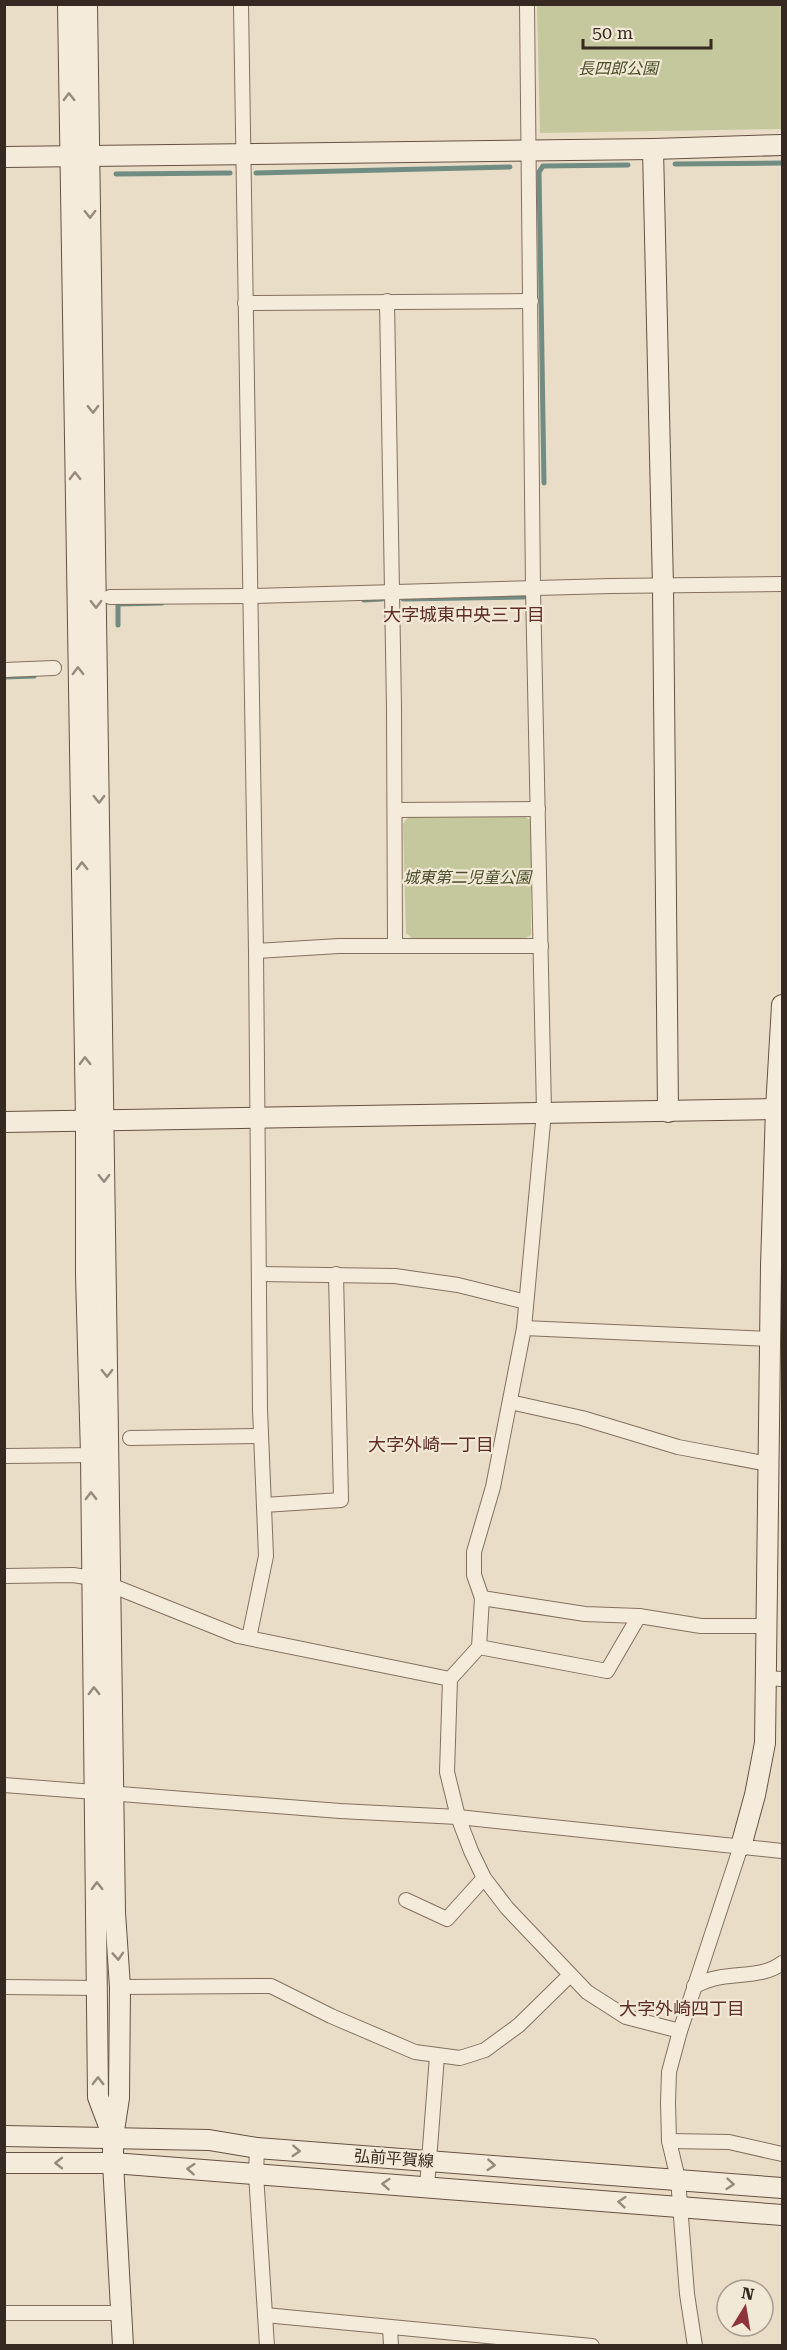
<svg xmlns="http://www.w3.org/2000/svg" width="787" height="2350" viewBox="0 0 787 2350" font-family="'Roboto Serif','Noto Sans JP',serif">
<rect width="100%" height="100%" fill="#eaddc7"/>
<g fill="#c5c79c">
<path d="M537 5H782V129L540 133Z"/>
<path d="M410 815H523L531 821V935L524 939H413L406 933 403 824Z"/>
</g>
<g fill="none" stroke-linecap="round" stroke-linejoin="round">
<g stroke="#708c83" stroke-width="5">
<path d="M675 164 782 163"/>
<path d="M256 173 510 167"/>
<path d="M116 174 230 173"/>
<path d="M544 483 539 172 543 166 628 165"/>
<path d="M403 599 524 597"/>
<path d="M364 600 382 599"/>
<path d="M118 625V604L162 603"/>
<path d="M4 677 34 676"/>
</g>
<defs>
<g id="street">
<path d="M241 4 256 951 260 1409 266 1556 249 1638"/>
<path d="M527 4 533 589 544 1112 524 1328 493 1487 474 1552V1575L482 1598 479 1647 450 1679 447 1772 458 1817 471 1851 484 1878 507 1908 587 1992 626 2017 680 2031"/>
<path d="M387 301 394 707 395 946"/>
<path d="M245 303 531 301"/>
<path d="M110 597 250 596 611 586 782 584"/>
<path d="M4 670 54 668"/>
<path d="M395 810 538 809"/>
<path d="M256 951 339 946H541"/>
<path d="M259 1274 395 1276 458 1285 526 1302"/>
<path d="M524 1328 770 1339"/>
<path d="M510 1402 582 1418 678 1447 768 1464"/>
<path d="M130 1438 261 1436"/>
<path d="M4 1456 99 1455"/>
<path d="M264 1505 341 1500 336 1274"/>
<path d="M4 1576 73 1575 93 1578 238 1636 450 1679"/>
<path d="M482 1598 585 1614 639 1616"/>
<path d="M479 1647 607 1671 639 1616 701 1626H766"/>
<path d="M765 1678 782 1679"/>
<path d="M4 1785 340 1811 458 1817 782 1851"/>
<path d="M406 1900 447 1919 484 1878"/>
<path d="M694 1986C702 1983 709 1979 717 1978 739 1973 764 1977 782 1963"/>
<path d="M4 1987 98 1988"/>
<path d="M120 1987 271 1986 331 2016 415 2052 460 2058 485 2050 519 2025 570 1975"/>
<path d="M669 2141 729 2142 782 2154"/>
<path d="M257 2148 256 2174 267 2346"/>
<path d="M427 2187 437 2056"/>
<path d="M4 2313H121"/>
<path d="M265 2315 592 2346"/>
<path d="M390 2327 391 2346"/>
<path d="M695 2346 687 2294 678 2179 669 2141 668 2102 669 2072 680 2031 741 1846"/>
</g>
<g id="secondary">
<path d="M68 4 86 1120V1275L91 1455 98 2097 112 2134"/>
<path d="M87 4 115 1913 120 1987 119 2098 113 2137V2163L123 2346"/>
<path d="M653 149 663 587 668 1112"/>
<path d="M4 157 653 149 782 145"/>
<path d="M4 1122 782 1109"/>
<path d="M741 1846 755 1795 765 1743 771 1266 776 1109 782 1005"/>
<path d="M4 2136 209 2140 257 2148 782 2188"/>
<path d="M4 2163H113L782 2215"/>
</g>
</defs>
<use href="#street" stroke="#84705f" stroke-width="16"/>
<use href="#secondary" stroke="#665142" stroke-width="22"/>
<use href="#street" stroke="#f5ebda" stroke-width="14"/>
<use href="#secondary" stroke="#f5ebda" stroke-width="20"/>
</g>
<defs><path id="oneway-chevron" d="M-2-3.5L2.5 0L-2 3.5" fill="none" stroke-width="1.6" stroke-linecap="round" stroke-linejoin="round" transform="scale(1.5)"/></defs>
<g stroke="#968a7e">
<use href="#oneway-chevron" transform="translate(69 97) rotate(-91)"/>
<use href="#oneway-chevron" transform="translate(90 214) rotate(89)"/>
<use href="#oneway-chevron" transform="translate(93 409) rotate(89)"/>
<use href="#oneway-chevron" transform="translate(75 476) rotate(-91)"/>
<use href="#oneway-chevron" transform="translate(96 604) rotate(89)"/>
<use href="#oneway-chevron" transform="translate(78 671) rotate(-91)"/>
<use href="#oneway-chevron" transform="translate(99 799) rotate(89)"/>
<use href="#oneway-chevron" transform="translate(82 866) rotate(-91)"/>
<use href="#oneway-chevron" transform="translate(85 1061) rotate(-91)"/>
<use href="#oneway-chevron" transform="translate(104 1178) rotate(89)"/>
<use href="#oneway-chevron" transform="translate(107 1373) rotate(89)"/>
<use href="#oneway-chevron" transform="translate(91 1496) rotate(-91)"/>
<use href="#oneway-chevron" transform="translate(94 1691) rotate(-91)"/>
<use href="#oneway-chevron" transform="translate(97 1886) rotate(-91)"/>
<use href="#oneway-chevron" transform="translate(118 1956) rotate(86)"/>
<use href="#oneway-chevron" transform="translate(98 2081) rotate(-90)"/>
<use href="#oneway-chevron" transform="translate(296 2151) rotate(4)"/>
<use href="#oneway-chevron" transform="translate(59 2163) rotate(-180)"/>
<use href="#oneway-chevron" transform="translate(491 2165) rotate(4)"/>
<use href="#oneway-chevron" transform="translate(191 2169) rotate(-176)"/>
<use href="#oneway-chevron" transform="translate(386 2184) rotate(-176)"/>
<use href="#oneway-chevron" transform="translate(730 2184) rotate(5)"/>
<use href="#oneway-chevron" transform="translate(622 2202) rotate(-175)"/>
</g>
<g text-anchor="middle" stroke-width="4.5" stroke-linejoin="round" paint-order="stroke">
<g font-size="16" font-style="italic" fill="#495029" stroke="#f2e8d6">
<text x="618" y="74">長四郎公園</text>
<text x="467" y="883">城東第二児童公園</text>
</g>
<g font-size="16" fill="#362921" stroke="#f2e8d6">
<text transform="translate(394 2158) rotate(4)" y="6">弘前平賀線</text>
</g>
<g font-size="18" fill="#5e2d25" stroke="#f2e8d6">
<text x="464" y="621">大字城東中央三丁目</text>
<text x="431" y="1451">大字外崎一丁目</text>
<text x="682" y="2015">大字外崎四丁目</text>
</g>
</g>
<rect width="787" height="2350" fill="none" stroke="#362921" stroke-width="12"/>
<g transform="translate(745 2308) rotate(11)"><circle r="28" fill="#f2e8d6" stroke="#a79c8e" stroke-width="1.5"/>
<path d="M0-4.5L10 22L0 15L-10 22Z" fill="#8c353b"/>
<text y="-9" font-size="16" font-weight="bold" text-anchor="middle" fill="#362921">N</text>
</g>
<path d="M583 39v9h128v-9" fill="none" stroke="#362921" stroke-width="3"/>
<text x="592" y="39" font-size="18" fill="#362921" stroke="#f2e8d6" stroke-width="4.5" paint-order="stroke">50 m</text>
</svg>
